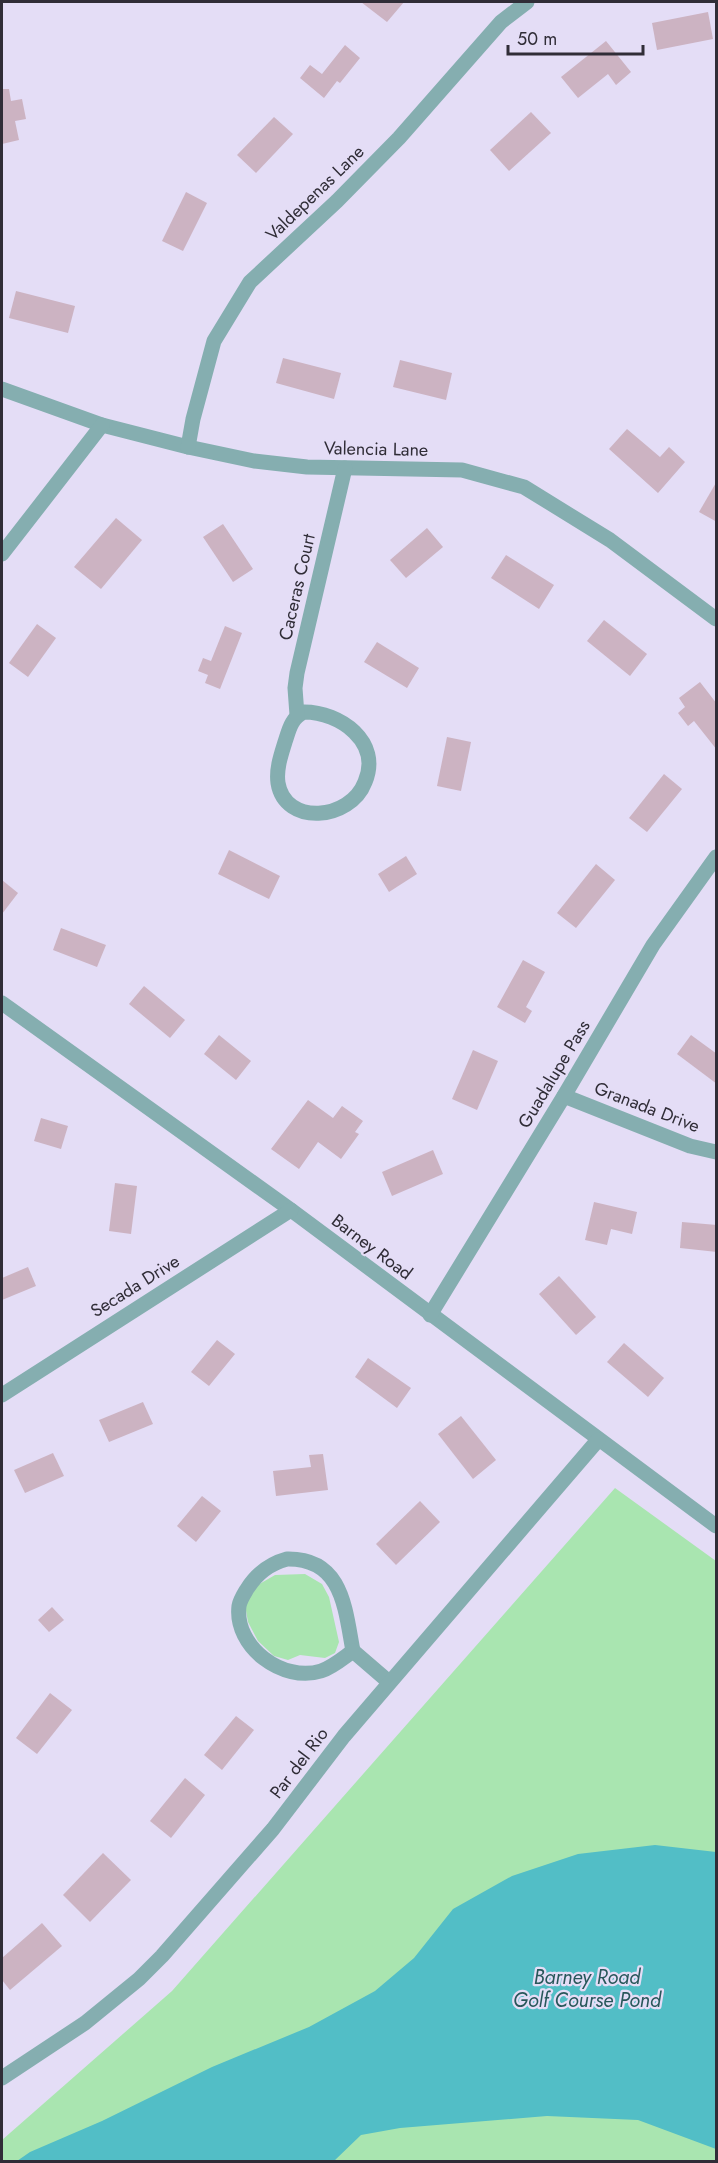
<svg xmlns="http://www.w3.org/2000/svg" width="718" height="2163" viewBox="0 0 718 2163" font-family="Jost,sans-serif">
<rect width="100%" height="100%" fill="#e4ddf6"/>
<g fill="#a9e5b0">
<path d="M615 1488 716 1561V2161L2 2162V2140L172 1991Z"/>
<path d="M305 1574 322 1584 329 1597 339 1642 335 1653 325 1658 300 1655 288 1660 274 1656 258 1641 248 1622 245 1605 256 1586 275 1575Z"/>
</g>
<path fill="#52bec6" d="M655 1845 716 1852V2149L638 2120 547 2116 400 2128 361 2135 334 2161H17L30 2152 102 2121 212 2067 309 2027 375 1991 414 1958 453 1909 512 1876 578 1854Z"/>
<g fill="#ccb3c2">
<path d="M361 2H404L387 22Z"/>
<path d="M708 12 713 39 657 50 652 23Z"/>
<path d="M606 41 631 72 616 85 608 74 578 98 561 77Z"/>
<path d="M345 45 360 58 340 83 337 81 324 98 300 78 310 65 322 74Z"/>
<path d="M2 89H9L11 101 22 99 26 119 15 121 19 140 2 144Z"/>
<path d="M531 112 551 133 509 171 490 150Z"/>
<path d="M274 117 293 134 256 173 237 155Z"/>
<path d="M186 192 207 203 183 251 162 241Z"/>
<path d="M16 291 75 306 68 333 9 318Z"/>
<path d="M283 358 341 373 334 399 276 383Z"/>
<path d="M400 360 452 373 446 400 393 387Z"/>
<path d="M627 429 660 457 669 447 685 462 658 493 609 449Z"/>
<path d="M717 481V522L699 512Z"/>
<path d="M116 518 142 540 101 589 74 567Z"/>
<path d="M223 524 253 569 233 582 203 537Z"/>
<path d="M427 528 443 547 406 578 390 560Z"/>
<path d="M506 555 554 585 539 609 491 578Z"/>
<path d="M604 620 647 654 630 676 587 641Z"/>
<path d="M37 624 56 638 28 677 9 663Z"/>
<path d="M225 626 242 633 220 689 205 683 208 675 198 671 203 658 211 661Z"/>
<path d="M377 642 419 668 407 688 364 662Z"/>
<path d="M700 682 717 704V750L694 721 688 726 678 713 685 707 679 698Z"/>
<path d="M447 737 471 742 461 791 437 786Z"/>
<path d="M664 774 682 789 647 832 629 818Z"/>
<path d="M229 850 280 876 269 899 218 874Z"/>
<path d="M406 856 417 874 389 892 378 874Z"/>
<path d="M596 864 615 880 576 928 557 913Z"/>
<path d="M2 880 18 893 2 914Z"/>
<path d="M61 928 106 945 97 967 53 950Z"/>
<path d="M523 960 545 972 526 1007 532 1011 525 1023 497 1007Z"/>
<path d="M144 986 185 1020 170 1038 129 1004Z"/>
<path d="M219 1035 251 1061 236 1080 204 1054Z"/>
<path d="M691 1035 717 1054V1084L677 1054Z"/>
<path d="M473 1050 498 1061 477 1110 452 1099Z"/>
<path d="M308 1100 333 1118 342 1106 363 1121 355 1132 359 1134 341 1159 318 1142 299 1169 271 1149Z"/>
<path d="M41 1118 68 1126 61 1149 34 1141Z"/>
<path d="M433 1150 443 1174 392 1196 382 1172Z"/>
<path d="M115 1183 137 1186 131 1234 109 1231Z"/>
<path d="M594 1202 637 1212 632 1234 611 1229 607 1245 585 1240Z"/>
<path d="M682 1222 717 1225V1252L680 1248Z"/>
<path d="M28 1267 36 1286 2 1300V1278Z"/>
<path d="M559 1276 596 1317 576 1335 539 1294Z"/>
<path d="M217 1340 235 1354 209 1386 191 1372Z"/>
<path d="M624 1343 664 1378 648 1397 607 1362Z"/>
<path d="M368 1358 411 1388 397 1408 355 1377Z"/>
<path d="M143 1402 153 1424 109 1442 99 1420Z"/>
<path d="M461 1416 496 1460 473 1479 438 1434Z"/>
<path d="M53 1453 64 1476 25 1493 14 1470Z"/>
<path d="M323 1454 328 1490 276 1496 273 1471 311 1467 309 1455Z"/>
<path d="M202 1496 221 1511 196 1542 177 1526Z"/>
<path d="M420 1501 440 1522 396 1565 376 1544Z"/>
<path d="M52 1607 64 1620 49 1632 38 1620Z"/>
<path d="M50 1693 72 1710 37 1754 16 1738Z"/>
<path d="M236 1716 254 1730 222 1770 204 1755Z"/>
<path d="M185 1778 205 1795 171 1838 150 1821Z"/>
<path d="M103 1853 131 1880 90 1922 63 1895Z"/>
<path d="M42 1923 62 1946 10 1990 2 1980V1958Z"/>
</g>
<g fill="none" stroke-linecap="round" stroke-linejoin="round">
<g stroke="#85aeb0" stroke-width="15">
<path d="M2 389 102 425 188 447 254 461 307 467 462 470 524 487 610 540 716 619"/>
<path d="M188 447 193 419 214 341 250 282 337 201 399 138 501 22 527 2"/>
<path d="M2 554 102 425"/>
<path d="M304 712C340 712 382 742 365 782 350 821 285 826 278 783 276 769 281 755 285 742 289 730 291 718 304 712Z"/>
<path d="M297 715 295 688 297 673 345 468"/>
<path d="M2 1003 291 1210 716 1526"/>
<path d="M564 1096 690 1146 716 1152"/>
<path d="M430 1315 564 1096 653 945 716 857"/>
<path d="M2 1395 291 1210"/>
<path d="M287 1559C343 1558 345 1609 353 1651 343 1658 333 1667 321 1671 283 1683 234 1647 239 1606 240 1600 244 1594 247 1589 257 1573 269 1564 287 1559Z"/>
<path d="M353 1651 389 1682"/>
<path d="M2 2078 85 2023 139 1979 162 1956 273 1829 344 1736 598 1440"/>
</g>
</g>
<g text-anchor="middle" stroke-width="4.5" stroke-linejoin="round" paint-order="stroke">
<g font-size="18" fill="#302d37" stroke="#e4ddf6">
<text transform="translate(315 193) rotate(-44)" y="6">Valdepenas Lane</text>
<text transform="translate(376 449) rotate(1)" y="6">Valencia Lane</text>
<text transform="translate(297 587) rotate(-77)" y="6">Caceras Court</text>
<text transform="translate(554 1074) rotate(-59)" y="6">Guadalupe Pass</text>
<text transform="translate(647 1107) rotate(21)" y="6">Granada Drive</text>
<text transform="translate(372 1247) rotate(37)" y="6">Barney Road</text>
<text transform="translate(135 1286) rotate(-32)" y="6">Secada Drive</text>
<text transform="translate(299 1763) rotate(-53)" y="6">Par del Rio</text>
</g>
<g font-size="20" font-style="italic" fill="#28575a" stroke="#e4ddf6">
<text x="587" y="1984">Barney Road<tspan x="587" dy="23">Golf Course Pond</tspan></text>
</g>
</g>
<rect width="718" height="2163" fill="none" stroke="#302d37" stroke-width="6"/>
<path d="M508 45v9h135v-9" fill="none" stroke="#302d37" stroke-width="3"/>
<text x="517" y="45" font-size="18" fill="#302d37" stroke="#e4ddf6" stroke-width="4.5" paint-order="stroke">50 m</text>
</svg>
